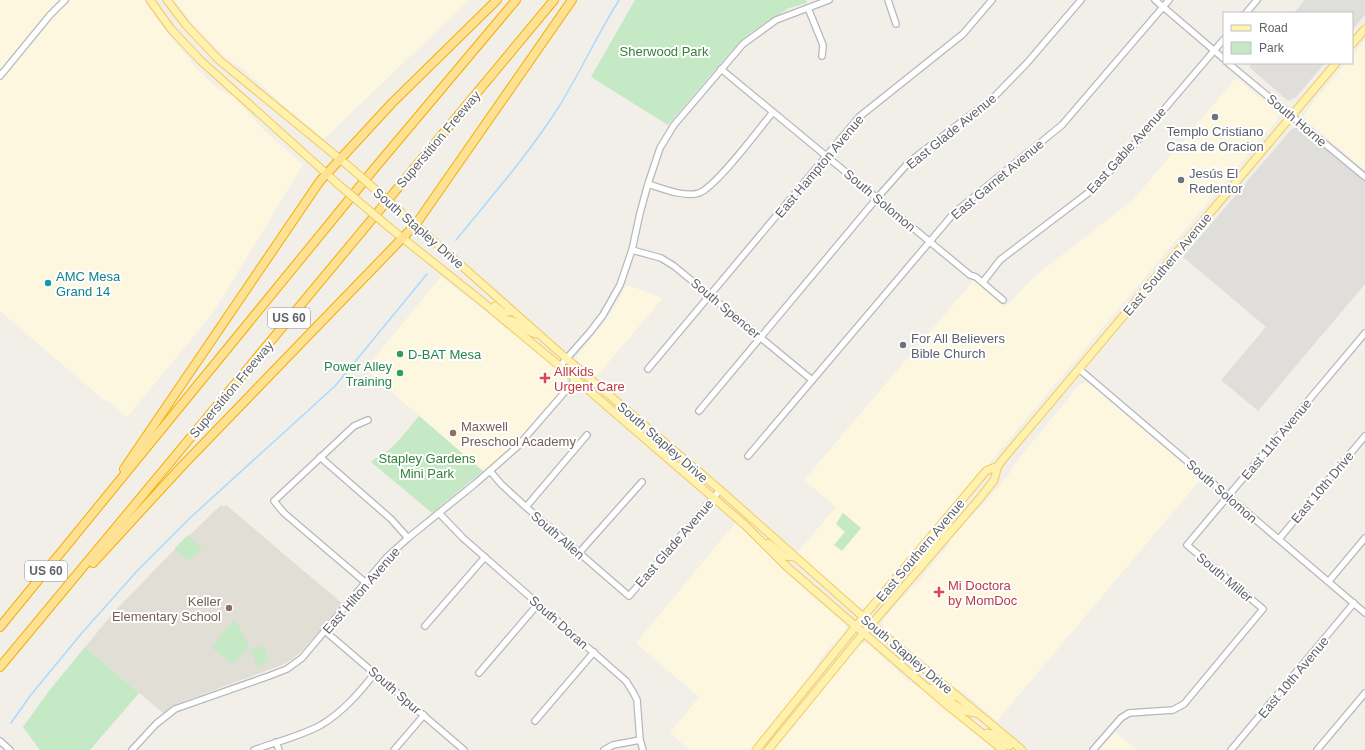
<svg xmlns="http://www.w3.org/2000/svg" width="1365" height="750" font-family="Helvetica,sans-serif">
<rect width="100%" height="100%" fill="#f1efe8"/>
<!-- commercial -->
<g fill="#fef7e0">
<polygon points="0,0 144,0 163,27 197,69 218,89 233,96 264,130 303,165 213,313 127,417 107,400 105,401 0,311"/>
<polygon points="174,0 469,0 324,139 279,102 263,86 240,67 225,58 198,30"/>
<polygon points="1365,41 1365,170 1311,125 1304,117 1306,111 1346,63 1352,63 1352,56"/>
<polygon points="1236,78 1275,110 1278,114 1277,120 870,605 865,608 859,607 797,553 836,507 804,480 974,280 1005,307 1034,277 1133,200"/>
<polygon points="441,277 521,339 563,374 567,379 567,384 512,448 483,471 365,369"/>
<polygon points="627,285 663,298 597,376 580,363 577,359 577,356 609,316"/>
<polygon points="1086,382 1088,383 1201,479 997,721 967,695 953,687 884,628 883,626 883,620 899,601 918,582 944,551 952,538 967,520 985,503 1009,474 1017,461 1079,385"/>
<polygon points="736,522 804,589 843,622 846,625 846,632 831,646 821,658 809,678 752,750 690,750 670,733 699,697 636,643"/>
<polygon points="866,643 870,645 908,681 922,689 995,750 773,750 858,646"/>
<polygon points="1115,732 1137,750 1099,750"/>
</g>
<!-- industrial -->
<g fill="#e0deda">
<polygon points="1305,0 1365,0 1365,15 1352,30 1352,13 1294,13"/>
<polygon points="1252,63 1325,63 1296,97 1288,101 1249,67"/>
<polygon points="1295,127 1301,129 1365,182 1365,284 1258,411 1221,380 1266,327 1183,257 1289,132"/>
</g>
<!-- education -->
<polygon fill="#e1ded6" points="221,505 224,507 226,505 343,604 306,646 294,658 282,665 176,704 163,713 85,647 114,612 173,551"/>
<!-- green -->
<g fill="#c5e8c5">
<polygon points="635,0 806,0 807,3 789,8 747,35 732,50 668,125 591,77"/>
<path d="M 419,416 L 483,471 L 432,513 L 371,462 C 375,458 378,458 382,455 C 395,447 409,428 419,416 Z"/>
<polygon points="843,513 861,528 842,551 834,545 845,532 836,524"/>
<polygon points="188,535 202,549 190,561 176,551 175,548"/>
<polygon points="235,619 250,649 241,653 242,656 232,664 211,647"/>
<polygon points="263,645 269,661 257,666 251,650"/>
<polygon points="85,647 139,693 90,750 40,750 23,727 49,691"/>
</g>
<g fill="none" stroke-linecap="round" stroke-linejoin="round">
<!-- stream -->
<g stroke="#aadaff" stroke-width="1.5">
<path d="M 456,240 C 491,197 528,155 558,108 C 580,73 597,35 619,0"/>
<polyline points="11,723 30,696 81,634 137,571 191,517 335,386 427,274"/>
</g>
<defs>
<g id="minor">
<polyline points="888,0 896,24"/>
<polyline points="1155,0 1224,59"/>
<polyline points="808,8 823,45 822,56"/>
<polyline points="1246,13 1257,0"/>
<polyline points="1228,63 1365,177"/>
<polyline points="721,69 970,275 976,277 1003,300"/>
<polyline points="0,76 50,15 65,0"/>
<path d="M 648,184 C 661,188 685,198 699,193 C 716,187 759,129 773,112"/>
<polyline points="632,250 661,258 674,266 812,380"/>
<polyline points="983,282 1000,260 1088,193 1121,160 1224,39"/>
<polyline points="560,366 590,332 603,315 620,285 632,250 640,213 648,184 660,148 674,125 743,44 776,20 829,0"/>
<polyline points="648,369 859,117 963,34 992,0"/>
<polyline points="1079,369 1365,613"/>
<polyline points="699,411 877,198 909,162 994,97 1027,63 1081,0"/>
<polyline points="748,456 954,213 1062,125 1169,0"/>
<polyline points="320,457 391,519 408,538"/>
<polyline points="490,471 501,484 526,507 629,596 720,490"/>
<polyline points="526,507 587,435"/>
<polyline points="439,513 463,538 626,681 633,692 637,700 640,740 643,750"/>
<polyline points="1279,539 1365,436"/>
<polyline points="579,553 642,482"/>
<polyline points="1329,581 1365,538"/>
<polyline points="366,583 284,513 274,501 354,426 368,420"/>
<polyline points="425,626 485,557"/>
<polyline points="325,631 464,750"/>
<polyline points="479,673 538,604"/>
<polyline points="535,721 594,652"/>
<polyline points="0,741 10,750"/>
<polyline points="276,742 279,750"/>
<polyline points="132,750 156,724 175,709 269,676 287,669 302,658 386,558 408,538 476,483 517,447 582,372"/>
<path d="M 254,750 C 276,742 301,736 321,725 C 343,712 360,692 375,673"/>
<polyline points="394,750 424,715"/>
<polyline points="604,750 613,745 640,740"/>
<polyline points="1093,750 1121,718 1129,713 1173,710 1184,704 1263,609 1187,545 1365,333"/>
<polyline points="1231,750 1354,603"/>
<polyline points="1317,750 1365,693"/>
</g>
<g id="major">
<polyline points="150,0 171,29 200,60 339,185"/>
<polyline points="167,0 186,25 219,60 352,169"/>
<polyline points="1352,44 1365,29"/>
<polyline points="402,213 559,352 720,490 879,631 1022,750"/>
<polyline points="390,228 479,299 586,388 745,525 786,566 947,705 1003,750"/>
<polyline points="495,306 504,313 512,311"/>
<path d="M 504,320 C 515,317 524,333 537,334"/>
<path d="M 945,539 C 939,533 944,529 949,523"/>
<polyline points="765,545 768,543 784,556 794,557"/>
<path d="M 919,567 C 920,564 920,560 922,557 C 926,549 939,542 936,532"/>
<path d="M 931,688 C 939,690 944,697 952,698 L 956,695"/>
<polyline points="947,705 950,703 952,703 965,711 975,713"/>
<polyline points="987,733 992,734 1006,745 1009,746 1013,742"/>
<polyline points="756,750 869,610 986,471 998,466"/>
<polyline points="768,750 857,641 980,498 994,480 998,466 1004,458 1336,63"/>
</g>
<g id="highway">
<polyline points="124,469 320,181 392,103 497,0"/>
<polyline points="93,563 183,465 416,224 572,0"/>
<polyline points="0,627 374,169 516,0"/>
<polyline points="0,667 554,0"/>
</g>
</defs>
<!-- minor casing -->
<use href="#minor" stroke="#b5b8bc" stroke-width="8"/>
<!-- major casing -->
<use href="#major" stroke="#f2c960" stroke-width="9"/>
<!-- highway casing -->
<use href="#highway" stroke="#f9ab00" stroke-width="10"/>
<!-- minor -->
<use href="#minor" stroke="#fff" stroke-width="5.5"/>
<!-- major -->
<use href="#major" stroke="#fff2af" stroke-width="7"/>
<!-- highway -->
<use href="#highway" stroke="#fde293" stroke-width="8"/>
<defs>
<g id="major-bridge">
<polyline points="352,169 402,213"/>
<polyline points="339,185 390,228"/>
</g>
</defs>
<!-- major-bridge casing -->
<use href="#major-bridge" stroke="#f2c960" stroke-width="9" stroke-linecap="butt"/>
<!-- major-bridge -->
<use href="#major-bridge" stroke="#fff2af" stroke-width="7"/>
</g>
<!-- markers -->
<g fill="#6b7280" stroke="#fff" stroke-width="1.5">
<circle cx="1215" cy="117" r="4"/>
<circle cx="1181" cy="180" r="4"/>
<circle cx="903" cy="345" r="4"/>
</g>
<circle fill="#0f9aa8" stroke="#fff" stroke-width="1.5" cx="48" cy="283" r="4"/>
<g fill="#2e9e5b" stroke="#fff" stroke-width="1.5">
<circle cx="400" cy="354" r="4"/>
<circle cx="400" cy="373" r="4"/>
</g>
<g fill="#e0444e" stroke="#fff" stroke-width="1.5">
<path d="M543 372h4v4h4v4h-4v4h-4v-4h-4v-4h4z"/>
<path d="M937 586h4v4h4v4h-4v4h-4v-4h-4v-4h4z"/>
</g>
<g fill="#8d6e63" stroke="#fff" stroke-width="1.5">
<circle cx="453" cy="433" r="4"/>
<circle cx="229" cy="608" r="4"/>
</g>
<g text-anchor="middle" stroke-width="4" stroke-linejoin="round" paint-order="stroke">
<!-- shield labels -->
<g fill="#fff" stroke="#8f9295" stroke-width="1">
<rect x="268" y="308" width="42" height="20" rx="3"/>
<rect x="25" y="561" width="42" height="20" rx="3"/>
</g>
<g font-size="12" font-weight="bold" fill="#5f6368">
<text x="289" y="322">US 60</text>
<text x="46" y="575">US 60</text>
</g>
<!-- park labels -->
<g font-size="13" fill="#348238" stroke="#fff">
<text x="664" y="56">Sherwood Park</text>
<text x="427" y="463">Stapley Gardens<tspan x="427" dy="15">Mini Park</tspan></text>
</g>
<!-- street labels -->
<g font-size="13" fill="#5f6368" stroke="#fff">
<text transform="translate(1297 120) rotate(40)" y="5">South Horne</text>
<text transform="translate(951 131) rotate(-39)" y="5">East Glade Avenue</text>
<text transform="translate(438 139) rotate(-50)" y="5">Superstition Freeway</text>
<text transform="translate(1126 150) rotate(-48)" y="5">East Gable Avenue</text>
<text transform="translate(819 166) rotate(-50)" y="5">East Hampton Avenue</text>
<text transform="translate(997 179) rotate(-40)" y="5">East Garnet Avenue</text>
<text transform="translate(880 200) rotate(40)" y="5">South Solomon</text>
<text transform="translate(419 228) rotate(41)" y="5">South Stapley Drive</text>
<text transform="translate(1167 264) rotate(-50)" y="5">East Southern Avenue</text>
<text transform="translate(726 308) rotate(40)" y="5">South Spencer</text>
<text transform="translate(231 389) rotate(-50)" y="5">Superstition Freeway</text>
<text transform="translate(1276 439) rotate(-50)" y="5">East 11th Avenue</text>
<text transform="translate(663 442) rotate(41)" y="5">South Stapley Drive</text>
<text transform="translate(1322 487) rotate(-50)" y="5">East 10th Drive</text>
<text transform="translate(1222 491) rotate(41)" y="5">South Solomon</text>
<text transform="translate(558 535) rotate(41)" y="5">South Allen</text>
<text transform="translate(674 543) rotate(-49)" y="5">East Glade Avenue</text>
<text transform="translate(920 550) rotate(-50)" y="5">East Southern Avenue</text>
<text transform="translate(1225 577) rotate(40)" y="5">South Miller</text>
<text transform="translate(361 590) rotate(-49)" y="5">East Hilton Avenue</text>
<text transform="translate(559 622) rotate(41)" y="5">South Doran</text>
<text transform="translate(907 654) rotate(40)" y="5">South Stapley Drive</text>
<text transform="translate(1293 677) rotate(-50)" y="5">East 10th Avenue</text>
<text transform="translate(395 690) rotate(41)" y="5">South Spur</text>
</g>
<!-- worship labels -->
<g font-size="13" fill="#5b616d" stroke="#fff" text-anchor="start">
<text x="1215" y="136" text-anchor="middle">Templo Cristiano<tspan x="1215" dy="15">Casa de Oracion</tspan></text>
<text x="1189" y="178">Jesús El<tspan x="1189" dy="15">Redentor</tspan></text>
<text x="911" y="343">For All Believers<tspan x="911" dy="15">Bible Church</tspan></text>
</g>
<!-- culture labels -->
<g font-size="13" fill="#0d838f" stroke="#fff" text-anchor="start">
<text x="56" y="281">AMC Mesa<tspan x="56" dy="15">Grand 14</tspan></text>
</g>
<!-- leisure labels -->
<g font-size="13" fill="#27864d" stroke="#fff" text-anchor="start">
<text x="408" y="359">D-BAT Mesa</text>
<text x="392" y="371" text-anchor="end">Power Alley<tspan x="392" dy="15">Training</tspan></text>
</g>
<!-- health labels -->
<g font-size="13" fill="#be3a42" stroke="#fff" text-anchor="start">
<text x="554" y="376">AllKids<tspan x="554" dy="15">Urgent Care</tspan></text>
<text x="948" y="590">Mi Doctora<tspan x="948" dy="15">by MomDoc</tspan></text>
</g>
<!-- education labels -->
<g font-size="13" fill="#785e54" stroke="#fff" text-anchor="start">
<text x="461" y="431">Maxwell<tspan x="461" dy="15">Preschool Academy</tspan></text>
<text x="221" y="606" text-anchor="end">Keller<tspan x="221" dy="15">Elementary School</tspan></text>
</g>
</g>
<!-- legend -->
<rect x="1223" y="12" width="130" height="52" fill="#ffffff" stroke="#bfc1c3"/>
<rect x="1231" y="25" width="20" height="6" fill="#fff2af" stroke="#bfc1c3"/>
<text x="1259" y="32" font-size="12" fill="#5f6368">Road</text>
<rect x="1231" y="42" width="20" height="12" fill="#c5e8c5" stroke="#bfc1c3"/>
<text x="1259" y="52" font-size="12" fill="#5f6368">Park</text>
</svg>
